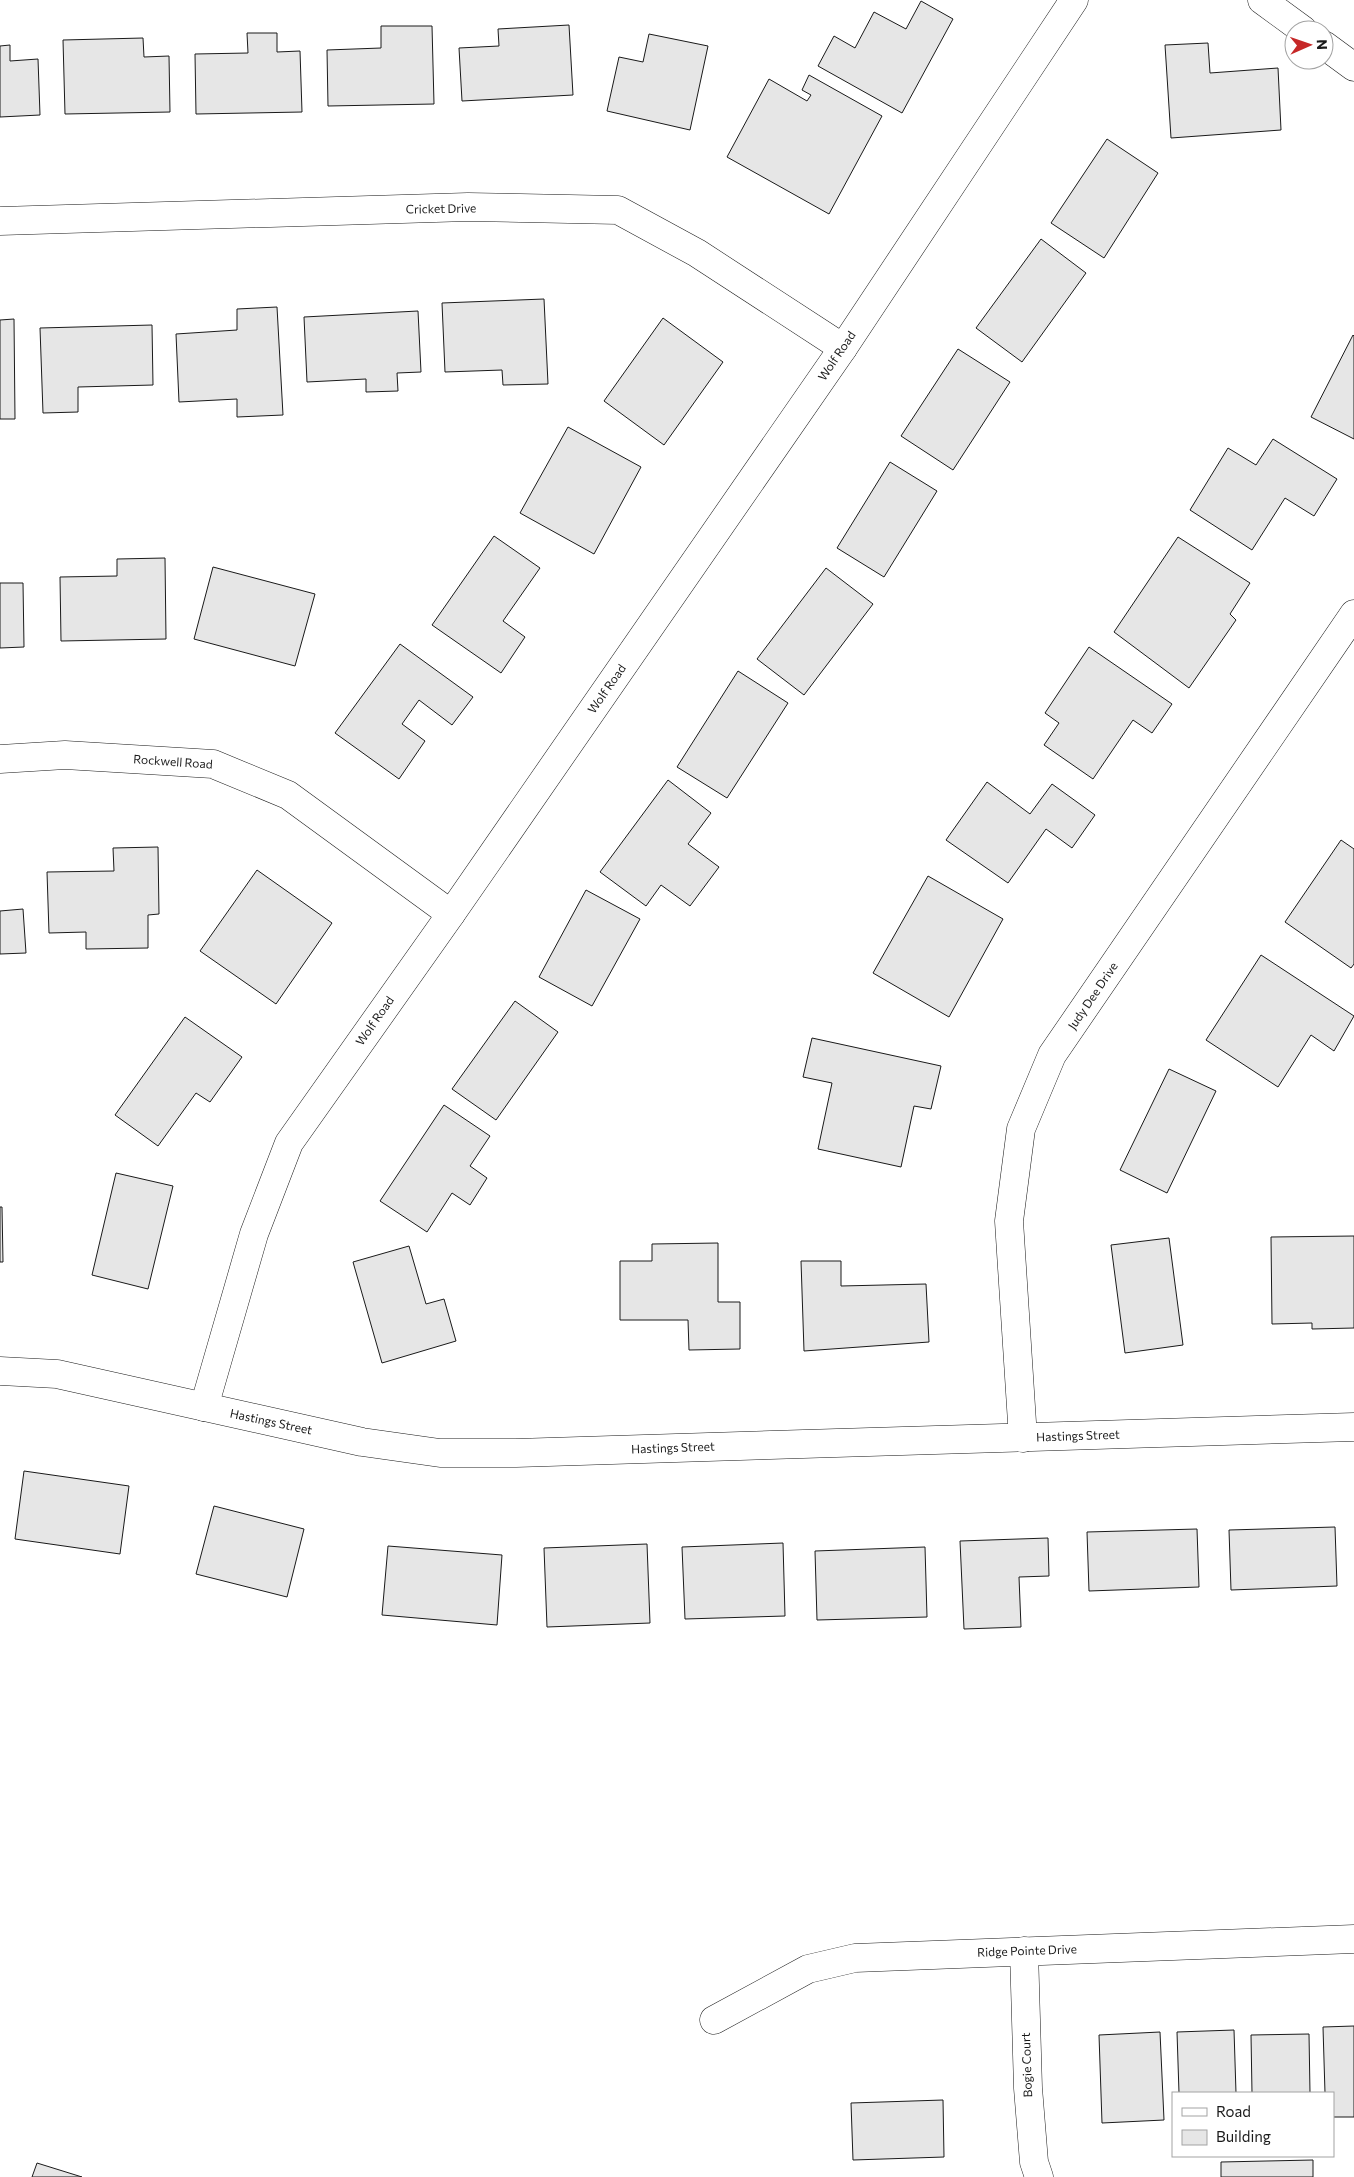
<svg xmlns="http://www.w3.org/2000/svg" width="1354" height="2177" font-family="Commissioner,sans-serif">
<rect width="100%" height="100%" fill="#fff"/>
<!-- building -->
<g fill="#e6e6e6" stroke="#1a1a1a">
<polygon points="921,1 953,19 902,113 818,66 834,36 855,48 874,12 906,29"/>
<polygon points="569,25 573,95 462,101 459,48 499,46 498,29"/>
<polygon points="381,26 432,26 434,104 328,106 327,50 381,48"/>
<polygon points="247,33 277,33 277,52 300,51 302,112 196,114 195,54 248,53"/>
<polygon points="649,34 708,46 690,130 607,111 619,57 643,62"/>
<polygon points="143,38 144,57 169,56 170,112 65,114 63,40"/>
<polygon points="1208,43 1210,73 1278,68 1281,130 1171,138 1165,45"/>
<polygon points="10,45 10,61 38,59 40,115 0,117 0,46"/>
<polygon points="809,75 882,116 829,214 727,157 769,79 807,101 811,95 802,90"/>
<polygon points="1107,139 1158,173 1104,258 1051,223"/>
<polygon points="1041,239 1086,273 1022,362 976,328"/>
<polygon points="544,299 548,384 503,385 502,370 445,372 442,303"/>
<polygon points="277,307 283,415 237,417 237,399 179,402 176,334 237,330 237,309"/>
<polygon points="418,311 421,372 397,373 398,391 366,392 366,379 307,382 304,317"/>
<polygon points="663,318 723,362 664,445 604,401"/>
<polygon points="14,319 15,419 0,419 0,320"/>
<polygon points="152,325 153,385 78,387 78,412 43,413 40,328"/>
<polygon points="1353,335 1354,336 1354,439 1311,417"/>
<polygon points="958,349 1010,382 953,470 901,436"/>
<polygon points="568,427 641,467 594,554 520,513"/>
<polygon points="1273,439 1337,479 1314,516 1285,498 1252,550 1190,510 1228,448 1256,465"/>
<polygon points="890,462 937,491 884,577 837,548"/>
<polygon points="494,536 540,568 503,621 525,637 501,673 432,625"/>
<polygon points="1178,537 1250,583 1230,614 1236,620 1189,688 1114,632"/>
<polygon points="165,558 166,639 61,641 60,577 117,576 117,559"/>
<polygon points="213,567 315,594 295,666 194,639"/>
<polygon points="826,568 873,604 804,695 757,659"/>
<polygon points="0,583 23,583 24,647 0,648"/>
<polygon points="400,644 473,697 452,725 419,700 402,724 425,741 399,779 335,733"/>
<polygon points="1089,647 1172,704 1152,733 1133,720 1093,779 1044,745 1059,723 1045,713"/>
<polygon points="738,671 788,703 727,798 677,767"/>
<polygon points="668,780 711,813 688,844 719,867 690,906 661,885 646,906 600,872"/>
<polygon points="987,782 1030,814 1052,784 1095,815 1072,848 1046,829 1008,883 946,840"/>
<polygon points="1341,840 1354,849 1354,964 1351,968 1285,922"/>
<polygon points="158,847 159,914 148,915 148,948 86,949 86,932 49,933 47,872 114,871 113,848"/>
<polygon points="257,870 332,923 276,1004 200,951"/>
<polygon points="928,876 1003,919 949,1017 873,973"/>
<polygon points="586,890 640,919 592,1006 539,977"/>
<polygon points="23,909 26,953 0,954 0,911"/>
<polygon points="1261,955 1354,1016 1334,1051 1311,1035 1278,1087 1206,1040"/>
<polygon points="515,1001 558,1032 496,1120 452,1089"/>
<polygon points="185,1017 242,1057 210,1102 196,1093 158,1146 115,1115"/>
<polygon points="812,1038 941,1066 931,1109 914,1106 901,1167 818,1149 832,1083 803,1077"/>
<polygon points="1169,1069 1216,1091 1167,1193 1120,1170"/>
<polygon points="444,1105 490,1136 470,1166 487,1178 470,1205 452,1193 427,1232 380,1201"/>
<polygon points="116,1173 173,1186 148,1289 92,1275"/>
<polygon points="0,1207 2,1207 3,1262 0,1262"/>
<polygon points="1354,1236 1354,1328 1312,1329 1312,1323 1272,1324 1271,1237"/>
<polygon points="1169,1238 1183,1345 1125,1353 1111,1245"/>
<polygon points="718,1243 718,1302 740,1302 740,1349 689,1350 688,1320 620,1320 620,1261 652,1261 652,1244"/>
<polygon points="409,1246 426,1304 444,1299 456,1341 382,1363 353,1262"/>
<polygon points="801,1261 841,1261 841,1286 926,1284 929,1342 804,1351"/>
<polygon points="24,1471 129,1486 120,1554 15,1539"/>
<polygon points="214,1506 304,1529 287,1597 196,1574"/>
<polygon points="1335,1527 1337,1586 1231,1590 1229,1530"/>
<polygon points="1197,1529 1199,1587 1089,1591 1087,1532"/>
<polygon points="1048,1538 1049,1576 1019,1577 1021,1627 964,1629 960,1541"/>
<polygon points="783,1543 785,1616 685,1619 682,1547"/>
<polygon points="647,1544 650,1623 547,1627 544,1548"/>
<polygon points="388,1546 502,1555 497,1625 382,1615"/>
<polygon points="925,1547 927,1617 817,1620 815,1551"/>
<polygon points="1354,2026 1354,2117 1333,2117 1333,2093 1325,2093 1323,2027"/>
<polygon points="1234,2030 1236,2093 1179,2093 1177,2032"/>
<polygon points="1160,2032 1164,2120 1102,2123 1099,2035"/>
<polygon points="1309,2034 1310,2093 1252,2093 1251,2035"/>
<polygon points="943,2100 944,2157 853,2160 851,2103"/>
<polygon points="1313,2160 1313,2177 1221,2177 1221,2162"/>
<polygon points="37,2163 82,2177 32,2177"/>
</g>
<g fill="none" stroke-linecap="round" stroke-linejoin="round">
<defs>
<g id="minor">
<polyline points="1262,0 1303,30"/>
<polyline points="1324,45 1354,67"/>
<polyline points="0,221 468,207 618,210 697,253 843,348"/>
<polyline points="0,759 65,755 213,764 288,795 451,914"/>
<polyline points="0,1371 57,1374 362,1442 440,1453 516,1453 1354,1427"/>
<polyline points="204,1407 254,1234 289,1143 451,914 843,348 1074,0"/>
<polyline points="1023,1438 1009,1221 1021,1129 1052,1055 1354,614"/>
<polyline points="1024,1951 1028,2088 1034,2162 1039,2177"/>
<polyline points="714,2020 808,1969 855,1958 1354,1939"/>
</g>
</defs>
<!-- minor casing -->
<use href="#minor" stroke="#1a1a1a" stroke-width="29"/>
<!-- minor -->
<use href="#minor" stroke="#fff" stroke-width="28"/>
</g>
<g text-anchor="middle" stroke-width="4" stroke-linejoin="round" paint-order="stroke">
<!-- street labels -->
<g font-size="12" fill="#1a1a1a" stroke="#fff">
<text transform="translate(441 209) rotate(-1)" y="4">Cricket Drive</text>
<text transform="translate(837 356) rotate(-56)" y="4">Wolf Road</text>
<text transform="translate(607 689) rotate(-55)" y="4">Wolf Road</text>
<text transform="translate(173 762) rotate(4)" y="4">Rockwell Road</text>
<text transform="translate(1093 996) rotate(-56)" y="4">Judy Dee Drive</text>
<text transform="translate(375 1021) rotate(-55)" y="4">Wolf Road</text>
<text transform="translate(271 1422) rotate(12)" y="4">Hastings Street</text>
<text transform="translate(1078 1436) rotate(-2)" y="4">Hastings Street</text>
<text transform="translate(673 1448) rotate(-2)" y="4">Hastings Street</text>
<text transform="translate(1027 1951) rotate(-2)" y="4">Ridge Pointe Drive</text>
<text transform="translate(1027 2065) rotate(-92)" y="4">Bogie Court</text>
</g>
</g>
<!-- legend -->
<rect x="1172" y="2092" width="162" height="65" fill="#ffffff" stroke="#a3a3a3"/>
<rect x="1182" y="2108" width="25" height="8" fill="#ffffff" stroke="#a3a3a3"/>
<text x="1216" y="2117" font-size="15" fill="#1a1a1a">Road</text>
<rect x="1182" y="2130" width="25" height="15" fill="#e6e6e6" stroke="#a3a3a3"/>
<text x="1216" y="2142" font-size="15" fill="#1a1a1a">Building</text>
<!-- north arrow -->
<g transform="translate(1309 45) rotate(88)"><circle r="24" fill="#ffffff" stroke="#a3a3a3"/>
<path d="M0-4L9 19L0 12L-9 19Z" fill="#c62828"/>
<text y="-8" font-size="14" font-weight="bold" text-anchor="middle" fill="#1a1a1a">N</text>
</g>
</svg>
